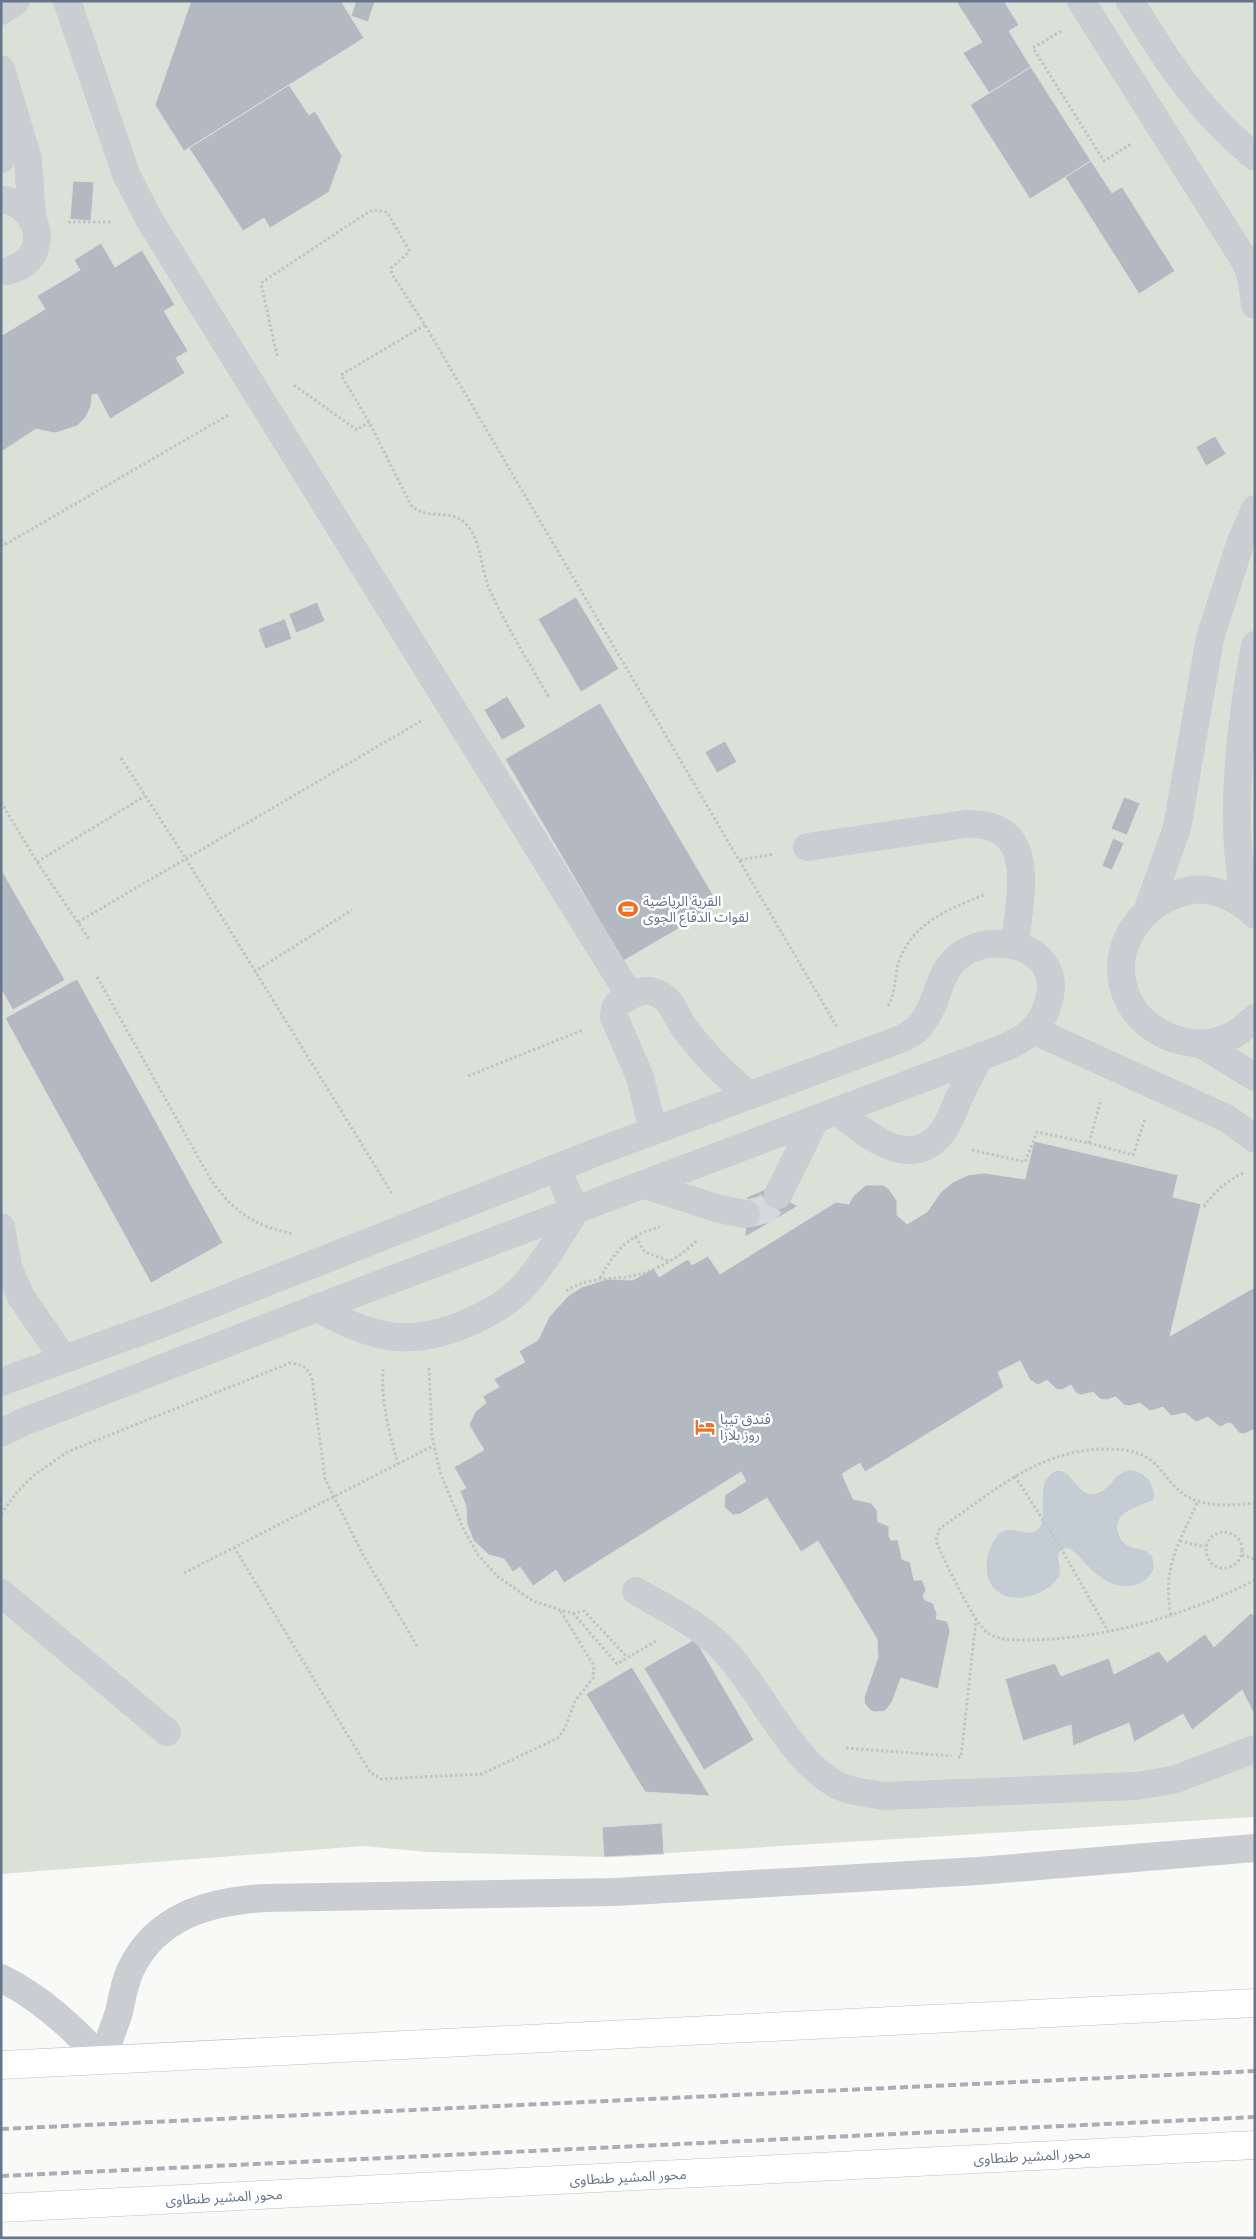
<svg xmlns="http://www.w3.org/2000/svg" width="1256" height="2239" font-family="'Archivo Narrow','Noto Sans Arabic',sans-serif">
<rect width="100%" height="100%" fill="#f9faf7"/>
<!-- green -->
<polygon fill="#dae2d8" points="1,1 1255,1 1254,1817 604,1857 428,1852 363,1846 1,1874"/>
<!-- water -->
<path fill="#c4cdd4" d="M 1130,1470 C 1145,1472 1155,1483 1154,1499 C 1142,1507 1116,1509 1117,1529 C 1118,1535 1121,1542 1127,1545 C 1135,1550 1145,1548 1152,1556 L 1154,1567 C 1151,1576 1145,1583 1135,1585 C 1115,1591 1097,1576 1084,1562 C 1079,1557 1075,1550 1066,1548 L 1059,1552 C 1056,1561 1063,1570 1058,1578 C 1048,1593 1020,1603 1003,1595 C 980,1584 984,1553 997,1536 C 1009,1521 1028,1541 1039,1528 C 1049,1515 1034,1482 1054,1472 C 1070,1465 1075,1492 1090,1494 C 1109,1496 1112,1473 1130,1470 Z"/>
<!-- building -->
<g fill="#b2b9c1" stroke="#dbdcd9">
<polygon points="191,1 341,1 364,38 184,151 155,105"/>
<polygon points="356,1 375,1 368,22 351,16"/>
<polygon points="956,1 1004,1 1019,25 1009,31 1031,67 989,93 963,53 982,42"/>
<polygon points="1031,67 1091,161 1030,199 970,105"/>
<polygon points="289,85 309,115 315,111 342,156 329,192 270,228 264,218 243,231 189,148"/>
<polygon points="1091,161 1112,193 1122,187 1175,271 1139,294 1065,177"/>
<polygon points="73,181 94,182 91,221 70,219"/>
<polygon points="101,243 115,267 142,250 175,305 164,311 188,351 176,358 185,373 110,419 97,394 92,395 91,406 86,417 77,426 55,433 36,429 1,452 1,336 45,309 37,296 80,270 74,260"/>
<polygon points="1215,436 1226,454 1206,466 1196,447"/>
<polygon points="576,597 619,669 581,692 538,619"/>
<polygon points="317,602 325,621 296,633 289,614"/>
<polygon points="285,619 292,639 265,649 258,629"/>
<polygon points="507,696 526,727 502,740 484,710"/>
<polygon points="600,703 719,905 623,961 505,759"/>
<polygon points="725,741 737,762 717,773 705,752"/>
<polygon points="1124,797 1140,803 1127,835 1111,829"/>
<polygon points="1113,838 1124,843 1112,870 1102,866"/>
<polygon points="1,869 65,980 13,1010 1,989"/>
<polygon points="77,979 223,1243 151,1283 5,1018"/>
<polygon points="1034,1141 1178,1175 1173,1197 1201,1204 1170,1336 1255,1287 1255,1429 1244,1434 1239,1433 1232,1424 1228,1423 1220,1427 1208,1417 1196,1422 1185,1413 1171,1416 1163,1407 1150,1411 1140,1403 1129,1406 1124,1405 1116,1397 1106,1400 1100,1399 1093,1392 1081,1395 1076,1393 1071,1385 1062,1390 1056,1389 1047,1380 1038,1385 1030,1380 1020,1361 998,1372 1004,1387 865,1472 860,1463 842,1474 853,1499 871,1503 877,1510 878,1522 889,1526 889,1536 891,1540 898,1540 902,1559 910,1562 914,1580 922,1580 926,1589 923,1597 925,1600 933,1603 937,1614 936,1619 947,1621 950,1631 938,1689 901,1678 892,1702 885,1711 875,1712 870,1710 865,1704 864,1698 878,1657 877,1639 818,1541 801,1552 767,1498 740,1514 733,1515 724,1507 725,1495 746,1481 741,1472 564,1583 556,1570 533,1586 520,1567 513,1572 504,1559 489,1555 473,1540 467,1524 466,1506 460,1491 466,1488 454,1467 484,1450 469,1425 475,1412 486,1403 483,1396 499,1387 494,1379 525,1362 519,1351 538,1340 549,1317 568,1296 582,1287 607,1279 633,1280 654,1268 659,1277 688,1259 692,1265 708,1256 720,1274 836,1202 849,1204 853,1196 866,1185 883,1185 889,1189 897,1201 897,1215 907,1224 927,1212 940,1193 953,1182 968,1175 984,1173 1025,1179"/>
<polygon points="766,1189 798,1206 745,1237 747,1197"/>
<polygon points="1251,1613 1255,1616 1255,1710 1253,1712 1242,1690 1192,1730 1183,1714 1134,1742 1129,1723 1073,1746 1071,1725 1023,1741 1005,1679 1055,1663 1061,1676 1109,1658 1114,1674 1159,1651 1167,1662 1205,1634 1214,1647"/>
<polygon points="695,1639 754,1740 704,1770 644,1668"/>
<polygon points="632,1667 710,1796 645,1792 586,1694"/>
<polygon points="662,1823 664,1854 604,1857 602,1827"/>
</g>
<g fill="none" stroke-linecap="round" stroke-linejoin="round">
<!-- minor-tunnel -->
<polyline stroke="#d4d9dc" stroke-width="28" stroke-dasharray="28 14" stroke-linecap="butt" points="746,1214 766,1209 778,1195"/>
<defs>
<g id="highway">
<polyline points="1,2065 1255,2003"/>
<polyline points="1,2208 1255,2145"/>
</g>
</defs>
<!-- highway casing -->
<use href="#highway" stroke="#bcbfc3" stroke-width="29"/>
<!-- path -->
<g stroke="#c1c3c6" stroke-width="3" stroke-dasharray="2.5 2.5" stroke-linecap="butt">
<polyline points="1061,31 1033,48 1104,161 1131,144"/>
<polyline points="68,222 112,222"/>
<path d="M 425,325 L 341,375 L 369,422 L 411,505 C 427,522 450,507 466,524 C 481,540 481,568 489,588 C 506,626 529,662 549,698"/>
<polyline points="277,356 261,283 367,213 373,210 387,212 409,250 406,255 391,268 392,274 425,325 837,1027"/>
<polyline points="294,385 357,430 369,422"/>
<polyline points="1,539 5,544"/>
<polyline points="1,547 230,414"/>
<polyline points="121,758 186,859 393,1195"/>
<polyline points="1,802 37,862 89,939"/>
<polyline points="740,860 774,854"/>
<polyline points="37,862 145,796"/>
<polyline points="78,922 421,721"/>
<polyline points="254,972 352,910"/>
<path d="M 97,977 L 211,1180 C 234,1212 254,1226 294,1234"/>
<path d="M 888,1006 C 896,993 894,976 899,961 C 913,922 951,908 986,894"/>
<polyline points="468,1076 583,1030"/>
<polyline points="1089,1143 1101,1099"/>
<polyline points="972,1150 1025,1162 1037,1132 1089,1143 1133,1155 1145,1119"/>
<path d="M 1204,1207 C 1215,1190 1227,1181 1245,1172"/>
<polyline points="635,1237 645,1252 669,1261"/>
<path d="M 600,1278 C 616,1250 628,1235 660,1227"/>
<path d="M 566,1291 C 587,1277 608,1280 632,1276 C 653,1273 684,1255 698,1239"/>
<polyline points="429,1368 432,1436 440,1472 464,1530 478,1555 497,1576 533,1601 560,1610 573,1613 584,1611 627,1657"/>
<path d="M 383,1369 C 381,1403 389,1432 398,1464"/>
<polyline points="1015,1476 1062,1550 1108,1631"/>
<path d="M 1255,1503 C 1231,1506 1200,1508 1181,1492 C 1169,1483 1162,1468 1149,1459 C 1135,1449 1119,1449 1102,1449 C 1034,1452 994,1492 940,1528 L 936,1540 C 942,1557 975,1625 988,1633 C 1000,1641 1018,1640 1032,1640 C 1109,1638 1187,1615 1255,1580"/>
<path d="M 1,1514 L 18,1491 L 33,1476 L 67,1452 L 290,1363 C 302,1364 308,1368 312,1378 L 325,1479 L 362,1553 L 417,1646"/>
<circle cx="1224" cy="1550" r="18"/>
<polyline points="1180,1541 1205,1547"/>
<polyline points="234,1547 370,1772 381,1779 482,1774 558,1738 565,1728 575,1701 593,1678 594,1666 560,1610"/>
<polyline points="1242,1555 1255,1559"/>
<polyline points="184,1573 433,1446"/>
<polyline points="573,1613 617,1664 656,1641"/>
<path d="M 1171,1615 C 1162,1567 1179,1543 1198,1501"/>
<polyline points="846,1748 952,1756"/>
<polyline points="958,1757 961,1757 976,1620"/>
</g>
<!-- minor -->
<g stroke="#cacdd1" stroke-width="28">
<polyline points="67,1 126,174 149,219 630,996"/>
<polyline points="1081,1 1245,261 1251,276"/>
<path d="M 1130,1 C 1168,63 1198,110 1255,157"/>
<polyline points="1,11 16,1"/>
<polyline points="1,69 28,159 32,218"/>
<polyline points="1,115 6,138 1,159"/>
<path d="M 1,200 C 30,200 49,237 28,260 C 23,266 16,268 8,271"/>
<polyline points="1255,260 1251,276 1255,305"/>
<path d="M 807,847 L 966,824 C 1041,821 1019,897 1015,945"/>
<path d="M 1245,905 C 1243,886 1239,867 1238,848 C 1234,783 1243,708 1255,645"/>
<polyline points="1148,909 1177,828 1210,638 1240,544 1255,509"/>
<path d="M 1255,915 C 1238,897 1208,884 1183,892 C 1139,905 1109,948 1126,995 C 1140,1031 1187,1053 1224,1039 C 1236,1035 1245,1027 1255,1018"/>
<polyline points="1033,1030 1228,1119 1255,1139"/>
<polyline points="1201,1044 1255,1077"/>
<path d="M 838,1111 C 865,1134 912,1174 943,1131 C 950,1122 953,1111 958,1100 C 965,1085 972,1070 981,1056"/>
<path d="M 653,1131 L 640,1077 L 614,1017 C 614,1006 618,1002 628,997 C 639,991 649,988 661,995 C 673,1002 677,1018 685,1029 C 691,1037 698,1045 705,1053 C 718,1069 734,1082 749,1095"/>
<polyline points="645,1185 719,1209 746,1214"/>
<polyline points="778,1195 815,1120"/>
<polyline points="1,1227 8,1267 21,1297 64,1359"/>
<path d="M 317,1308 C 376,1340 413,1349 476,1319 C 491,1312 508,1302 520,1290 C 542,1267 558,1238 575,1211 L 557,1168"/>
<path d="M 1,1382 L 161,1324 L 597,1152 L 901,1039 C 909,1035 917,1031 922,1023 C 942,998 936,964 971,949 C 995,938 1036,943 1048,971 C 1056,989 1046,1017 1032,1031 C 1025,1038 1016,1042 1006,1047 L 317,1308 L 21,1423 L 1,1433"/>
<path d="M 636,1591 C 665,1608 697,1623 721,1647 C 760,1686 793,1767 842,1787 C 856,1793 871,1794 886,1796 L 1136,1786 L 1173,1780 L 1255,1749"/>
<polyline points="1,1593 167,1732"/>
<path d="M 1,1978 C 41,1998 73,2027 102,2060"/>
<path d="M 102,2060 C 107,2044 114,2028 119,2012 C 122,1998 124,1985 130,1971 C 155,1916 210,1901 265,1898 L 615,1892 L 978,1871 L 1255,1848"/>
</g>
<!-- highway -->
<use href="#highway" stroke="#fff" stroke-width="28"/>
<!-- rail -->
<g stroke="#a9aeb6" stroke-width="4" stroke-dasharray="8 4" stroke-linecap="butt">
<polyline points="1,2129 1255,2071"/>
<polyline points="1,2176 1255,2117"/>
</g>
</g>
<!-- icons -->
<defs>
<symbol id="stadium-bare" viewBox="-9 -9 18 18"><path d="M0-5a6.5 5 0 1 0 0 10a6.5 5 0 1 0 0-10ZM-3.5-1.8h7v3.6h-7Z" fill="#f17120" stroke="#fff" stroke-width="2.5" paint-order="stroke"/></symbol>
<symbol id="hotel-bare" viewBox="-9 -9 18 18"><path d="M-6-4.5h1.5V1H6V5H4.5V3h-9V5H-6ZM-4 0a1.8 1.8 0 1 1 3.6 0ZM.5 0V-2.5h3Q6-2.5 6 0Z" fill="#f17120" stroke="#fff" stroke-width="2.5" paint-order="stroke"/></symbol>
</defs>
<g fill-rule="evenodd">
<use href="#stadium-bare" x="614" y="895" width="28" height="28"/>
<use href="#hotel-bare" x="691" y="1413" width="28" height="28"/>
</g>
<g text-anchor="middle" stroke-width="5" stroke-linejoin="round" paint-order="stroke">
<!-- poi labels -->
<g font-size="14" fill="#66758b" stroke="#fff" text-anchor="start">
<text x="643" y="906">القرية الرياضية<tspan x="643" dy="16">لقوات الدفاع الجوى</tspan></text>
<text x="720" y="1424">فندق تيبا<tspan x="720" dy="16">روز بلازا</tspan></text>
</g>
<!-- street labels -->
<g font-size="14" fill="#66758b" stroke="#fff">
<text transform="translate(1032 2156) rotate(-3)" y="5">محور المشير طنطاوى</text>
<text transform="translate(628 2177) rotate(-3)" y="5">محور المشير طنطاوى</text>
<text transform="translate(224 2197) rotate(-3)" y="5">محور المشير طنطاوى</text>
</g>
</g>
<!-- border -->
<rect width="1256" height="2239" fill="none" stroke="#66758b" stroke-width="5"/>
</svg>
